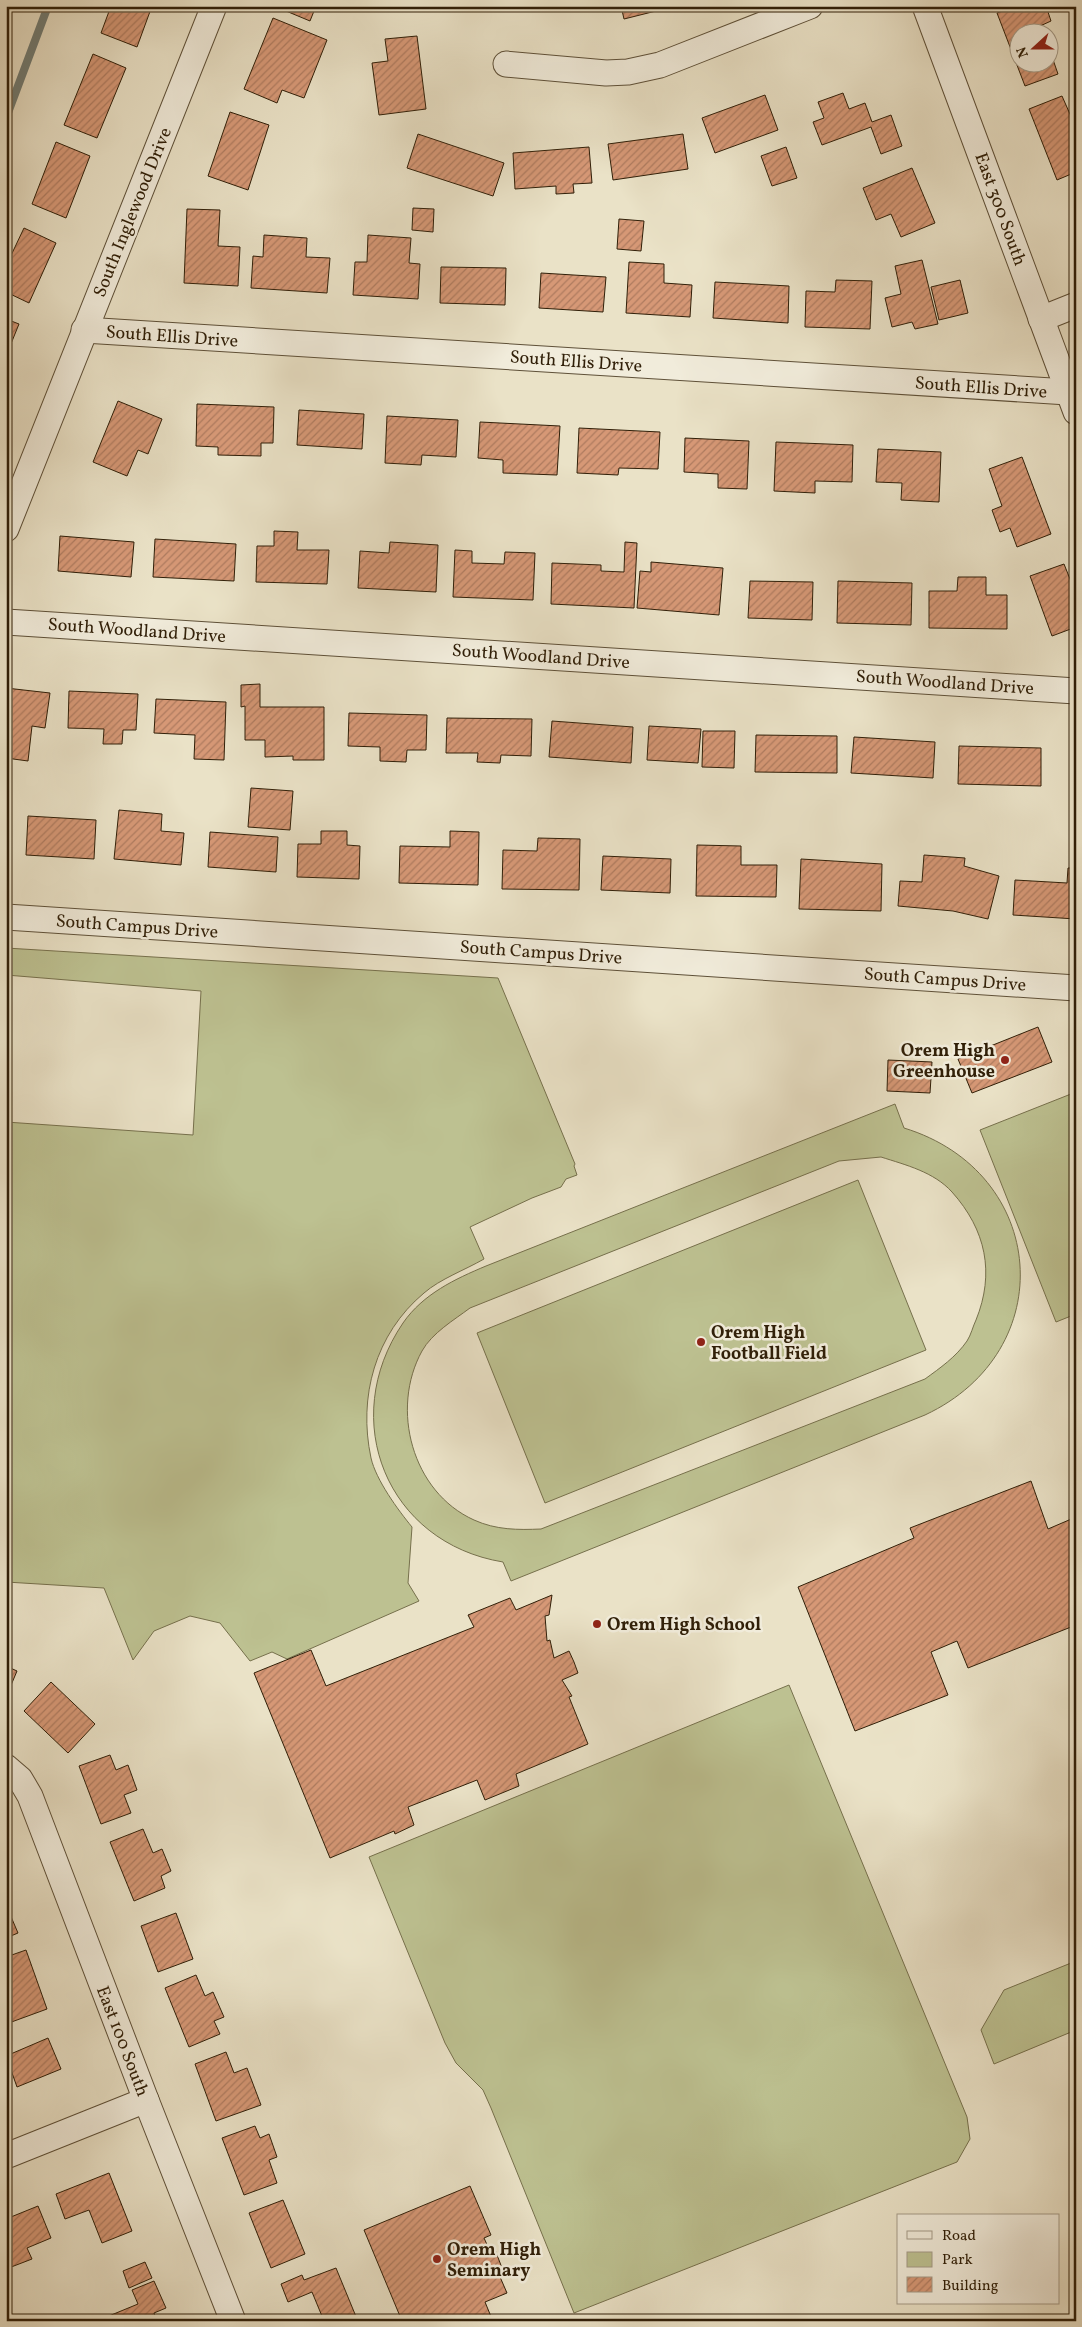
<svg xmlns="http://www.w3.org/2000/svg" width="1082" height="2327" font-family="Vollkorn,serif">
<defs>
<pattern id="building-hatch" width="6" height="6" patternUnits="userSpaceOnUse" patternTransform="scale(1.25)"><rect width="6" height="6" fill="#d69876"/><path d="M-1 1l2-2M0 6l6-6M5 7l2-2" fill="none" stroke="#ae7b5f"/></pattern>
</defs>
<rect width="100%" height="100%" fill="#eae2c7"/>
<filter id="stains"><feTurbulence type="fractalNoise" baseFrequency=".004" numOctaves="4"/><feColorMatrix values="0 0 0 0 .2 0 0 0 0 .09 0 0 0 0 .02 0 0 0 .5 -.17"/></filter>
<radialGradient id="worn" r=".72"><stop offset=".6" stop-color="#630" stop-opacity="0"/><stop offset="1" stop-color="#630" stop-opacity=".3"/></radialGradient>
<!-- green -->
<g fill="#bdc191" stroke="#76704c" fill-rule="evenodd">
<path d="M 6,948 L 498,978 L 575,1164 L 574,1166 L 577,1175 L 566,1179 L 561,1187 L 532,1198 L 470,1227 L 484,1259 C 465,1270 440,1279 424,1293 C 375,1334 358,1397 371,1458 C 376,1480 398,1510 412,1527 L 408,1583 L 419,1601 L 287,1659 L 272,1652 L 250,1661 L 220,1623 L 190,1616 L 154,1631 L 133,1660 L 104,1588 L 6,1582 L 6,1122 L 193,1135 L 201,991 L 6,975 Z"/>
<polygon points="1076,1092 1076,1314 1056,1322 980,1130"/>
<path d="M 895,1104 L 904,1128 C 1048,1172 1062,1351 925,1415 L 511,1581 L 503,1562 C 387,1543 337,1420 403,1323 C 423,1294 455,1279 486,1266 ZM 881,1157 C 906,1165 934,1172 952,1192 C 986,1230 995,1273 976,1320 C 973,1326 971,1335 967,1341 C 956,1357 940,1368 925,1379 L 541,1529 C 518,1530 496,1530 474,1520 C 412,1492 390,1409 422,1351 C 432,1333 454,1320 470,1308 L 839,1161 Z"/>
<polygon points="858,1180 926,1350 545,1503 477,1333"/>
<polygon points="789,1685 967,2117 970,2139 957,2162 574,2313 491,2108 483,2090 456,2063 445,2043 369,1857"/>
<polygon points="1076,1961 1076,2030 994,2064 981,2030 1004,1990"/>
</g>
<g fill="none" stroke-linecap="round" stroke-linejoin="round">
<!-- stream -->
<polyline stroke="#717d76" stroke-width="8" points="6,118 48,6"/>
</g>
<!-- building -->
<g fill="url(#building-hatch)" stroke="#301f08">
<polygon points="111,6 152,6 137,47 101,33"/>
<polygon points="274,6 316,6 310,21"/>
<polygon points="621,6 676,6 624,19"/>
<polygon points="1015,6 1046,6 1051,21 1040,26 1042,32 1020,32 1020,62 1050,62 1050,51 1058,74 1025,86 997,13"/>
<polygon points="273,18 327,40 304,98 282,90 277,103 244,89"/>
<polygon points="417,36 426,109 379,115 372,63 388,61 385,39"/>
<polygon points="93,54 126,68 97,138 64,125"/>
<polygon points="843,93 849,109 865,103 872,122 891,115 902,146 881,154 871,127 822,145 813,122 824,118 818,102"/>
<polygon points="765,95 778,130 715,153 702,118"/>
<polygon points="1062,96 1073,121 1076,120 1076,172 1057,180 1029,109"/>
<polygon points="230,112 269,125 248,190 208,176"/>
<polygon points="418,134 504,163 493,196 407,168"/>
<polygon points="683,134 688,169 613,180 608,144"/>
<polygon points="56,142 90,156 66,218 32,204"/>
<polygon points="589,147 592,183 573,184 574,193 556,194 556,186 515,189 513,153"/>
<polygon points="786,147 797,178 772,186 761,156"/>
<polygon points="912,168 935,223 901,237 891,214 876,220 863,188"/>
<polygon points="413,208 434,209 433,232 412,230"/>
<polygon points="187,209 220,210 218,246 240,247 238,286 184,283"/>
<polygon points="619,219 644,221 641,251 617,249"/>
<polygon points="24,228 56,243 29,303 6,292 6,266"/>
<polygon points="264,235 307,238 306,257 330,258 327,293 251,288 253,256 263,257"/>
<polygon points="368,235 411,238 409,263 420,264 418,299 353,295 355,262 367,262"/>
<polygon points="922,260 938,324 915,329 912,322 892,327 885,298 901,294 895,266"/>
<polygon points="629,262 664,264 664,283 692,285 690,317 626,313"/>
<polygon points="441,267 506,268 505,305 440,303"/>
<polygon points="541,273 606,277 603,312 539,308"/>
<polygon points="836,280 872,281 870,329 805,327 806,291 835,292"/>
<polygon points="960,280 968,313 939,320 931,287"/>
<polygon points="715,282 789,286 788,323 713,318"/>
<polygon points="6,319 19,324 6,356"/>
<polygon points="118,401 162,419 148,454 138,450 127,476 93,462"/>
<polygon points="197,404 274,407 273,443 261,443 261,456 218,455 218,447 196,446"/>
<polygon points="299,410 364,414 362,449 297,445"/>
<polygon points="387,416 458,420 456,457 422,455 421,465 385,463"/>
<polygon points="480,422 560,426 557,475 503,473 503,460 478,458"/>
<polygon points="579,428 660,432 658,469 619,468 618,475 577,473"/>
<polygon points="685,438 749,441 747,489 718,488 718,474 684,472"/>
<polygon points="776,442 853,445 852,482 815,481 815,493 774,491"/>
<polygon points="878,449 941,452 939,502 901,500 902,483 876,482"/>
<polygon points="1022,457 1051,534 1017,547 1010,528 1000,532 992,510 1002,506 989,469"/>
<polygon points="274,531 298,532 297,550 329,550 327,584 256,582 257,546 274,546"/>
<polygon points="60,536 134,542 131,577 58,571"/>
<polygon points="155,539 236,544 234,581 153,577"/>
<polygon points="390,542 438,545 436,592 358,588 360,551 389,553"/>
<polygon points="625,542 637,543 634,608 551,604 552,563 601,565 601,571 624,572"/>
<polygon points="455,550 472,551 472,563 504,564 505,552 535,553 533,600 453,597"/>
<polygon points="651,562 723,568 719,615 637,608 640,571 651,572"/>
<polygon points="1064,564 1076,594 1076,627 1052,636 1030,576"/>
<polygon points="958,577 986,577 986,595 1007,595 1007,629 929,628 929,591 957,591"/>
<polygon points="750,581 813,582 812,620 748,618"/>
<polygon points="838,581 912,583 911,625 837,623"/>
<polygon points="260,684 260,707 324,707 324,760 293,760 293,756 265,757 265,740 245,740 245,706 241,707 241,685"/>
<polygon points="6,688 50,693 45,728 32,726 28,761 6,758"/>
<polygon points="69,691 138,694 136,730 123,730 122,744 103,744 104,729 68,728"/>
<polygon points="156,699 226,702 224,760 194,759 195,735 154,733"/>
<polygon points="349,713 427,715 426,750 407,750 406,762 380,761 380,747 348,746"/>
<polygon points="447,718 532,719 531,756 501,755 500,763 477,762 478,753 446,753"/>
<polygon points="552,721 633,727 631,763 549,757"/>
<polygon points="649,726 701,729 698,763 647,760"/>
<polygon points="703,731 735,731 734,768 702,767"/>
<polygon points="756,735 837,736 837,773 755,772"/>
<polygon points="854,737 935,742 933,778 851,773"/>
<polygon points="959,746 1041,748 1041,786 958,784"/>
<polygon points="251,788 293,791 290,830 248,827"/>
<polygon points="119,810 162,814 161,831 184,833 181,865 114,859"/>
<polygon points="28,816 96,820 94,859 26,855"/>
<polygon points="321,831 347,831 347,845 360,846 359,879 297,877 298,844 321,844"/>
<polygon points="450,831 479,832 478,885 399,883 400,846 450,847"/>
<polygon points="210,832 278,837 276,872 208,867"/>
<polygon points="538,838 580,839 579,890 502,889 503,850 537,851"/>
<polygon points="697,845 741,846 741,865 777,865 776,897 696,896"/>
<polygon points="924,855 965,858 964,866 999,876 988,919 953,911 898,906 900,881 922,882"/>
<polygon points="603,856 671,859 670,893 601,890"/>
<polygon points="801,859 882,864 881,911 799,909"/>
<polygon points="1068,868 1076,868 1076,919 1013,915 1015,880 1067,883"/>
<polygon points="1038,1027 1052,1062 972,1093 958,1059"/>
<polygon points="888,1060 932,1062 930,1093 887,1091"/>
<polygon points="1031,1481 1048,1529 1076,1517 1076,1625 968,1668 957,1641 931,1652 948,1695 855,1731 798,1587 914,1538 910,1528"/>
<polygon points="552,1595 549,1615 545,1616 547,1641 550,1640 554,1658 569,1651 574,1662 578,1673 562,1680 572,1696 569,1697 588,1744 516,1774 519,1786 485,1800 477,1780 408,1807 414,1825 395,1834 394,1831 330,1858 254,1673 311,1650 326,1686 474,1627 468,1615 510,1598 516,1610"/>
<polygon points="6,1666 17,1671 6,1697"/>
<polygon points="51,1682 95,1724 68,1753 24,1711"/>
<polygon points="110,1755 116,1770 128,1765 137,1790 124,1795 131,1813 101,1824 79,1766"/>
<polygon points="143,1829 153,1853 162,1849 171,1871 161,1876 165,1888 134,1901 110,1842"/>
<polygon points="6,1905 18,1933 6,1938"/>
<polygon points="176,1913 193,1959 158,1972 141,1926"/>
<polygon points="26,1950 47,2009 6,2024 6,1957"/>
<polygon points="196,1975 205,1996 213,1992 224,2017 214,2021 220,2034 189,2047 165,1988"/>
<polygon points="48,2038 61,2069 17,2087 6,2056"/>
<polygon points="226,2052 234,2073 247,2068 261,2105 216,2121 195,2064"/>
<polygon points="255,2126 260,2138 269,2134 277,2157 269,2160 277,2183 244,2195 222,2138"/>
<polygon points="109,2173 132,2231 102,2243 89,2210 65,2219 56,2194"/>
<polygon points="470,2186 491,2235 484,2238 489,2249 494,2247 502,2268 497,2270 507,2293 485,2302 492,2319 487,2321 402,2321 364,2230"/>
<polygon points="283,2200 305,2254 271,2268 249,2213"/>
<polygon points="38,2206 51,2238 27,2248 32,2259 6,2269 6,2219"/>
<polygon points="145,2262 152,2278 129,2288 123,2271"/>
<polygon points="336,2268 357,2319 324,2321 312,2292 288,2302 281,2284 302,2275 304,2280"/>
<polygon points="154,2281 166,2308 154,2313 157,2321 106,2321 104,2318 138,2304 132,2290"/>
</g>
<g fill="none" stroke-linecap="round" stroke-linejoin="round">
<defs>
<g id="minor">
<polyline points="925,6 1076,412"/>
<polyline points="506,64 606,73 628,72 660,65 810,6"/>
<polyline points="1041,319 1076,305"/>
<polyline points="84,330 1068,392"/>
<polyline points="6,529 214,6"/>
<polyline points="6,622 1076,691"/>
<polyline points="6,917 1076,988"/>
<polyline points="6,1767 20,1779 30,1796 146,2100 233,2321"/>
<polyline points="6,2156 146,2100"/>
</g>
</defs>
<!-- minor casing -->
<use href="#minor" stroke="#5e5038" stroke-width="27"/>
<!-- minor -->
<use href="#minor" stroke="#f1ecdb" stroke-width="25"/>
</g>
<!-- markers -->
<g fill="#8f2418" stroke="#f1ecdb" stroke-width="2">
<circle cx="1005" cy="1060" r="5"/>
<circle cx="701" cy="1342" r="5"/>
<circle cx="597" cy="1624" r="5"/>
<circle cx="437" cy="2259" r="5"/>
</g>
<g text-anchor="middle" stroke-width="5" stroke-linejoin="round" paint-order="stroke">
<!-- street labels -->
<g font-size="18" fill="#301f08" stroke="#f1ecdb">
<text transform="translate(1001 209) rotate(70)" y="6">East 300 South</text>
<text transform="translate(132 212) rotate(-68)" y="6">South Inglewood Drive</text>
<text transform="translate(172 336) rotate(4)" y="6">South Ellis Drive</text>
<text transform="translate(576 361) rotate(4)" y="6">South Ellis Drive</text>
<text transform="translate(981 387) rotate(4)" y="6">South Ellis Drive</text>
<text transform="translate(137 630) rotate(4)" y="6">South Woodland Drive</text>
<text transform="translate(541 656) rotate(4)" y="6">South Woodland Drive</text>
<text transform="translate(945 682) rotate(4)" y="6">South Woodland Drive</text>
<text transform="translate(137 926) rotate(4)" y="6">South Campus Drive</text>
<text transform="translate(541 952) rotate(4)" y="6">South Campus Drive</text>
<text transform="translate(945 979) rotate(4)" y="6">South Campus Drive</text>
<text transform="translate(123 2041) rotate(69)" y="6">East 100 South</text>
</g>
<!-- poi labels -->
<g font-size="18" font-weight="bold" fill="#301f08" stroke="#f1ecdb" text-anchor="start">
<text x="995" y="1056" text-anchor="end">Orem High<tspan x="995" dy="21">Greenhouse</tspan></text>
<text x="711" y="1338">Orem High<tspan x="711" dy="21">Football Field</tspan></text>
<text x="607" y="1630">Orem High School</text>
<text x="447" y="2255">Orem High<tspan x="447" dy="21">Seminary</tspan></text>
</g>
</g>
<!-- margin -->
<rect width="1082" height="2327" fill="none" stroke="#eae2c7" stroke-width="25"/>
<rect x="8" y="8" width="1067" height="2312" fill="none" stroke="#301f08" stroke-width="2.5"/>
<rect x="12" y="12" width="1057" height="2302" fill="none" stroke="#301f08"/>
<!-- legend -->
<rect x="897" y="2214" width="162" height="90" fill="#f1ecdb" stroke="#a49a87"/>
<rect x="907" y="2231" width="25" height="8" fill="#f1ecdb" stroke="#a49a87"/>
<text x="942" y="2240" font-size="15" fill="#301f08">Road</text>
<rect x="907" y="2252" width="25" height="15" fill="#bdc191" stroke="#a49a87"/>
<text x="942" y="2264" font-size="15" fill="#301f08">Park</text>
<rect x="907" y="2277" width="25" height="15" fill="url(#building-hatch)" stroke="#a49a87"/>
<text x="942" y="2290" font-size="15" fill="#301f08">Building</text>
<!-- north arrow -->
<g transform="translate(1034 48) rotate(249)"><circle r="24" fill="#f1ecdb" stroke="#a49a87"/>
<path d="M0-4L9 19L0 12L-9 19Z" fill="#8f2418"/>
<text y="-8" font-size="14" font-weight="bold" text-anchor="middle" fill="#301f08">N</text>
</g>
<rect width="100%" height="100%" filter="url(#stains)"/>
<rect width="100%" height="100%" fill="url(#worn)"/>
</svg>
